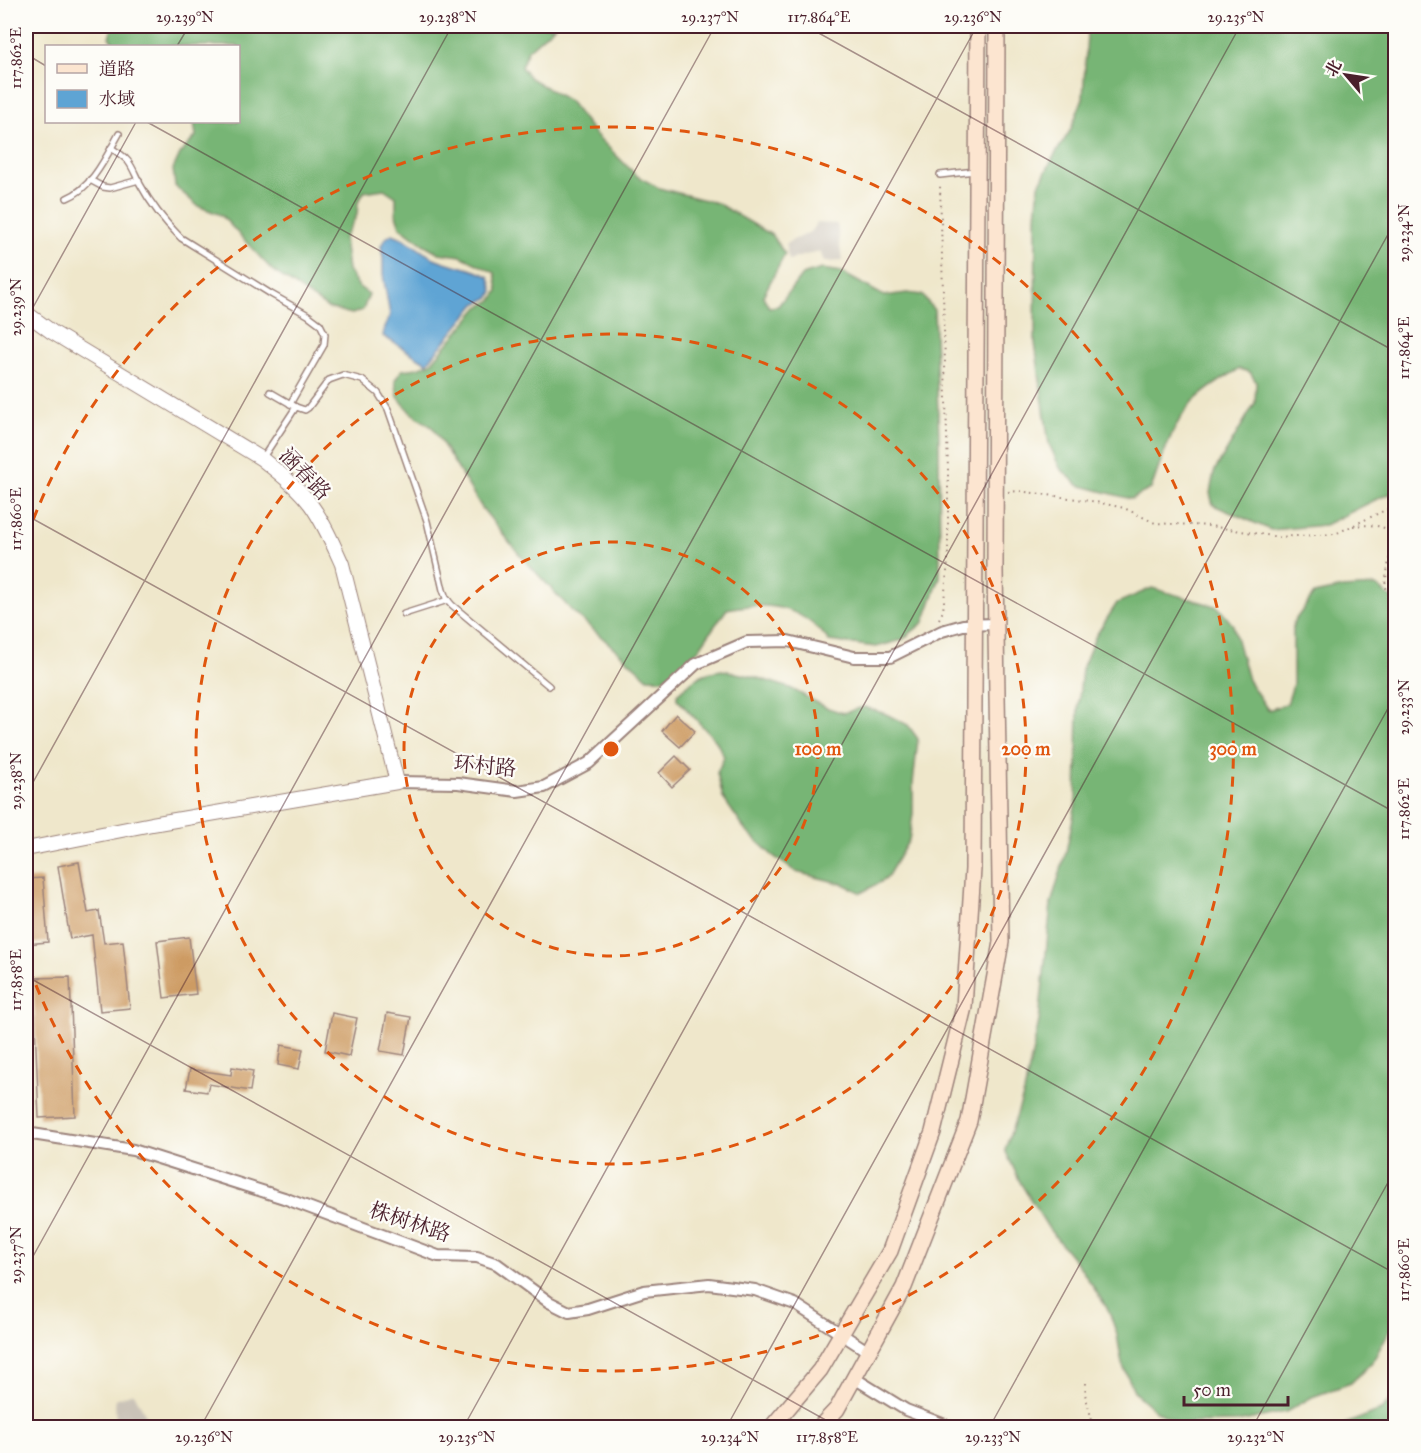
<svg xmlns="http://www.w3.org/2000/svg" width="1421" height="1453" font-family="'IM FELL Great Primer','Noto Serif SC',serif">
<rect width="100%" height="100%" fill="#fdfcf7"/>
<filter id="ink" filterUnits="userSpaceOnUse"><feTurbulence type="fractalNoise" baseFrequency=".0167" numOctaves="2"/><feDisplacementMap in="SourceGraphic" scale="12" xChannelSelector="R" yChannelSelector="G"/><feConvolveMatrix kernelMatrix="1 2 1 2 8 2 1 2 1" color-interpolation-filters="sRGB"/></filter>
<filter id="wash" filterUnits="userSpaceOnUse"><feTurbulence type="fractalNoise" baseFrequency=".008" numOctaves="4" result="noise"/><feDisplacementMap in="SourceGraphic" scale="24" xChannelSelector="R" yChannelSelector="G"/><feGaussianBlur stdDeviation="1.35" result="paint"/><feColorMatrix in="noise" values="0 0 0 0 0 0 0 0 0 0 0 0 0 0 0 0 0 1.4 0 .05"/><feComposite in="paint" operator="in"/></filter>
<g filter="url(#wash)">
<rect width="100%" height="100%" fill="#efe7cb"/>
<!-- industrial -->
<g fill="#cac3b8">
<polygon points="817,223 837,224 842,261 824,262 820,251 789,260 785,244 810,232"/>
<polygon points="134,1393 152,1427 93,1427 116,1423 115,1399"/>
</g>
<!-- forest -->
<g fill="#77b575" stroke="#606a50" stroke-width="1.5">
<path d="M 113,26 L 555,26 L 528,50 L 521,67 L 530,78 L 569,101 L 595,134 L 637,176 L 659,188 L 717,203 L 772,235 L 785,254 L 763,296 L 769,307 L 778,306 L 802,275 L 822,269 L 841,272 L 884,296 L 907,293 L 922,295 L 934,310 L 939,438 L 940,577 L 924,622 L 902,640 L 876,647 L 829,641 C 802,606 769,601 727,609 L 714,627 L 699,649 L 674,673 L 663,679 L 648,678 L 572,611 L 520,555 L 482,508 L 433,428 L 410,412 L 398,397 L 395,380 L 402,370 L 417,368 L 431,363 L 479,307 L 492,300 L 498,291 L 495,273 L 461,256 L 439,253 L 423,244 L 400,227 L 396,215 L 396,197 L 384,189 L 364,192 L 358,202 L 357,215 L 344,238 L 348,270 L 359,287 L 369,294 L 363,310 L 352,314 L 328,308 L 272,270 L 221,215 L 198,206 L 175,186 L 173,169 L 180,154 L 196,136 L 194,122 L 238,122 L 238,46 L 116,46 L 109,37 Z"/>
<path d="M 1087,26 L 1395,26 L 1395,492 L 1377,499 L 1325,525 L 1271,530 L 1213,505 L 1210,493 L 1214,472 L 1255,403 L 1256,382 L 1250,372 L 1239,369 C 1224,378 1201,392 1190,405 C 1170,429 1162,460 1151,489 L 1131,499 L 1078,485 L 1060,468 L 1049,444 L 1042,396 L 1035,343 L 1036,216 L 1039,185 L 1054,156 L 1070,131 L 1083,98 L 1087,34 Z"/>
<polygon points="1376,586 1396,601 1395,1320 1373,1361 1351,1383 1312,1397 1286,1412 1238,1422 1180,1423 1156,1411 1135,1393 1122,1364 1117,1335 1109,1311 1080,1267 1049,1229 1021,1184 1005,1150 1024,1093 1039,1021 1051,904 1066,852 1076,803 1078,708 1082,669 1095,637 1117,603 1152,588 1218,607 1233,625 1248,680 1268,710 1287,704 1293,685 1293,623 1314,594 1342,588"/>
<path d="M 722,670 L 755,677 L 790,688 L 825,707 L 843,713 L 864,707 L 886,714 L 908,725 L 918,739 L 913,783 L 913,814 L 909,840 L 886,879 L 861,893 L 843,884 L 796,872 L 772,855 L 746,831 L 723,798 L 717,773 L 724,757 L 716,741 L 677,699 L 677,694 C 693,680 701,672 722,670 Z"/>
<polygon points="1395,1396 1395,1427 1305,1427 1310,1425 1340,1426 1381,1410"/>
</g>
<!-- water -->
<path fill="#5ea4d4" stroke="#546280" stroke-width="1.5" d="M 392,234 C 408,238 419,251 434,258 C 452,266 472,267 489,277 L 493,291 L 490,297 L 476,304 L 427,363 L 383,336 L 384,330 L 390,315 L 383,275 L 383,258 L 381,246 L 385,239 Z"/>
<g id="blocks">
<!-- building -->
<g fill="#cd9b64">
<polygon points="676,714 695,731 680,747 662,731"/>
<polygon points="676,756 690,770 672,787 659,773"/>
<polygon points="79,862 88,913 99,911 104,943 123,941 130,1008 100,1011 92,935 70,939 58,866"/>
<polygon points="43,878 48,942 26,944 26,879"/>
<polygon points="189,937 196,994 164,998 157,941"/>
<polygon points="70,977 75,1116 39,1118 33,978"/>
<polygon points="332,1013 357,1018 349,1056 325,1051"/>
<polygon points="387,1013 411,1017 404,1055 380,1051"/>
<polygon points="281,1045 303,1049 299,1069 278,1065"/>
<polygon points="232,1067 253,1071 250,1091 209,1084 207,1092 186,1089 190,1069 231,1075"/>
</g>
</g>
</g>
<g filter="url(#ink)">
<use href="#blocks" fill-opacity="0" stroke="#9c837b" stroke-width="1.5"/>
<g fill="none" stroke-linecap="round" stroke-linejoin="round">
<defs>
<g id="service">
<path d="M 111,148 C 132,161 130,164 140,184 C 150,203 166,223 181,238 L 271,294 L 308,315 L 320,324 L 325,334 L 324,345 L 290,404"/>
<polyline points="940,175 975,171"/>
<polyline points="90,180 103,187 110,188 139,180"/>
<path d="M 67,198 C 92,188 106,157 119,134"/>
<polyline points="270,392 296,407 305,410 308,408 329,380 343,375 362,380 378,393 388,409 427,521 443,590 446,598 452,605 549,686"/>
<polyline points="262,459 296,407"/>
<polyline points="404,614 448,600"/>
</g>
<g id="minor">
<polyline points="397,782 458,783 517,791 544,787 589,763 696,664 747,642 788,641 854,657 890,657 942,631 963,625 996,624"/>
<polyline points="26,1133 133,1150 284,1198 438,1256 477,1257 497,1264 549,1302 569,1312 588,1309 644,1291 709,1284 755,1290 795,1304 869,1352"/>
<polyline points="854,1378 906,1410 953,1428"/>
</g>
<path id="tertiary" d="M 26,313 L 52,332 L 262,459 C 279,473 298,487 311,505 C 324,523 333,544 342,564 L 397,782 L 152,824 L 26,849"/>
<g id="secondary">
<polyline points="771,1428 820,1370 890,1251 933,1132 964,1007 973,869 978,26"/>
<polyline points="819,1428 837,1409 904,1287 969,1121 1001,942 995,570 997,26"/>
</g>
</defs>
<!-- service casing -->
<use href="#service" stroke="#9c837b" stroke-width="8"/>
<!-- minor casing -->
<use href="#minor" stroke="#9c837b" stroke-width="14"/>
<!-- tertiary casing -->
<use href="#tertiary" stroke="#9c837b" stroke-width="16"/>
<!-- secondary casing -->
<use href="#secondary" stroke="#9c837b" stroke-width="18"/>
<!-- path -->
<g stroke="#9c837b" stroke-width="2" stroke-dasharray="1.5 4.5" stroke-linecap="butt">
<polyline points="1008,492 1019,491 1091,501 1124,508 1155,523 1210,526 1278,537 1335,534 1396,505"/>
<path d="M 1353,526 C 1367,525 1384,523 1393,535 L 1385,585 L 1396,612"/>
<polyline points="939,619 943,611 948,562 948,471 940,185"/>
<polyline points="1086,1383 1085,1394 1094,1428"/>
</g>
<!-- service -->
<use href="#service" stroke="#fff" stroke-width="5"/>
<!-- minor -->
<use href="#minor" stroke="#fff" stroke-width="10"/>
<!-- tertiary -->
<use href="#tertiary" stroke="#fff" stroke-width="14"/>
<!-- secondary -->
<use href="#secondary" stroke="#fce5d0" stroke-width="15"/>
</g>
</g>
<!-- ticks -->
<path fill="none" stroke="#4a1f2b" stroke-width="1.5" stroke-opacity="0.45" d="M 806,26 L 1396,352M 177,46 L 189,26M 26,54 L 46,66M 147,122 L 1396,813M 26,320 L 136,122M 26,515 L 1396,1274M 26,795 L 452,26M 26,976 L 840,1428M 26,1269 L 715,26M 200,1428 L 977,26M 463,1428 L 1240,26M 726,1428 L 1396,220M 989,1428 L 1396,694M 1252,1428 L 1396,1168"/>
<!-- distance rings -->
<g fill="none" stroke="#e0560e" stroke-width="3" stroke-dasharray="10 8">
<circle cx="611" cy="749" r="207"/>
<circle cx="611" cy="749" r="415"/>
<path d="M27 536A622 622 0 1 1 27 962"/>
</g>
<g text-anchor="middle" stroke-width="4.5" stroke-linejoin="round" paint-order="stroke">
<!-- street labels -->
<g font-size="21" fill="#4a1f2b" stroke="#fdfcf7">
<text transform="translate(305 474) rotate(46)" y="7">涵春路</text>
<text transform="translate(485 766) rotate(5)" y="7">环村路</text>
<text transform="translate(410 1222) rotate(18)" y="7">株树林路</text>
</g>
</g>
<circle cx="611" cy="749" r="9" fill="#e0560e" stroke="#fdfcf7" stroke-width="3"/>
<g font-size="18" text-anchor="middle" font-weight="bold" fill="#e0560e" stroke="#fdfcf7" stroke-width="4.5" stroke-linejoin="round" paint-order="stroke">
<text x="818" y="755">100 m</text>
<text x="1026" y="755">200 m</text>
<text x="1233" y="755">300 m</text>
</g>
<!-- margin -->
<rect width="1421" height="1453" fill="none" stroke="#fdfcf7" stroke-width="66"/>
<!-- legend -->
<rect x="45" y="45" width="195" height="78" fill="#fdfcf7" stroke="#b5a4a5" stroke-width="1.5"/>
<rect x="57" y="64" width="30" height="9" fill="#fce5d0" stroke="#b5a4a5" stroke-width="1.5"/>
<text x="99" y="75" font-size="18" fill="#4a1f2b">道路</text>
<rect x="57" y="90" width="30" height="18" fill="#5ea4d4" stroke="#b5a4a5" stroke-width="1.5"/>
<text x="99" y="105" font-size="18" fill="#4a1f2b">水域</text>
<!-- north arrow -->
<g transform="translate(1346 75) rotate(299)" stroke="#fdfcf7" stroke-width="4.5" paint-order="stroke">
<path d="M0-4.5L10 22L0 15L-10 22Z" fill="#4a1f2b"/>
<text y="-9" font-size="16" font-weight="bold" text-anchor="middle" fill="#4a1f2b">北</text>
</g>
<!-- scale -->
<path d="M1184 1396v9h104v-9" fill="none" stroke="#4a1f2b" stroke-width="3"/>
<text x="1193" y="1396" font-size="18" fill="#4a1f2b" stroke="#fdfcf7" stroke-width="4.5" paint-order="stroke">50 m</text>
<rect x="33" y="33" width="1355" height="1387" fill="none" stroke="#4a1f2b" stroke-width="2"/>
<g font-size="15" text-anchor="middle" fill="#4a1f2b">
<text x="185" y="22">29.239°N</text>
<text x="448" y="22">29.238°N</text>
<text x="710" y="22">29.237°N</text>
<text x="819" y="22">117.864°E</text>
<text x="973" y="22">29.236°N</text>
<text x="1236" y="22">29.235°N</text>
<text transform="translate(16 58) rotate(-90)" y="5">117.862°E</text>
<text transform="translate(1404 233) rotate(-90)" y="5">29.234°N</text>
<text transform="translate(16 307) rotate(-90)" y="5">29.239°N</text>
<text transform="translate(1404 348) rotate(-90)" y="5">117.864°E</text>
<text transform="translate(16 519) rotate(-90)" y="5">117.860°E</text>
<text transform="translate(1404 707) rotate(-90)" y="5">29.233°N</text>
<text transform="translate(16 781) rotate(-90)" y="5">29.238°N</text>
<text transform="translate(1404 809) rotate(-90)" y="5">117.862°E</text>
<text transform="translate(16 980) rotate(-90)" y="5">117.858°E</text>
<text transform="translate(16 1255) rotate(-90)" y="5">29.237°N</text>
<text transform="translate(1404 1270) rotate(-90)" y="5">117.860°E</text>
<text x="204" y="1442">29.236°N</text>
<text x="467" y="1442">29.235°N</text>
<text x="730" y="1442">29.234°N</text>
<text x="827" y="1442">117.858°E</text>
<text x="993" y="1442">29.233°N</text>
<text x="1256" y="1442">29.232°N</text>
</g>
</svg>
